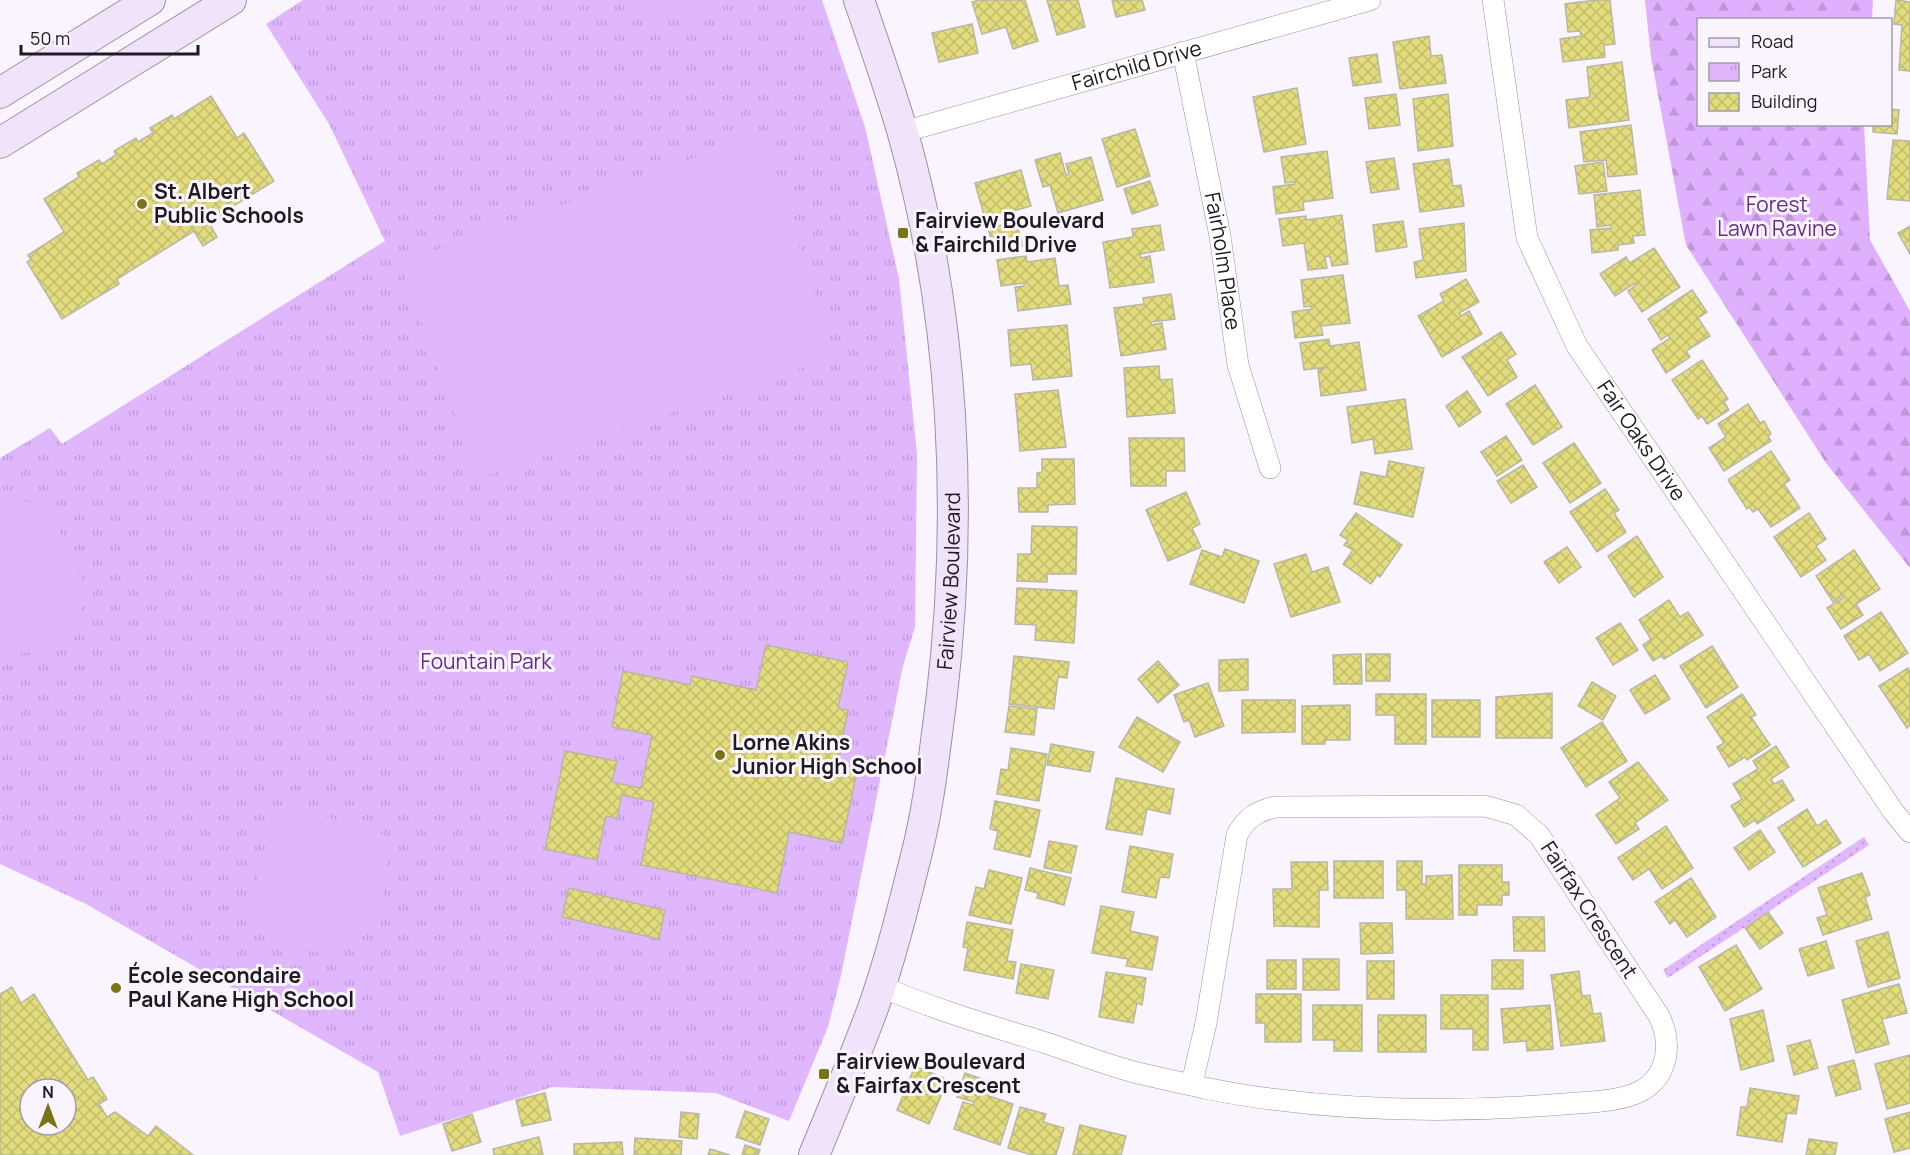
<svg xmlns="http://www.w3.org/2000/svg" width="1910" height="1155" font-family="Manrope,sans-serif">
<defs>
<pattern id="grass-dots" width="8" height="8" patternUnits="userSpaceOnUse" patternTransform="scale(1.5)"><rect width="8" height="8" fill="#e0b6fd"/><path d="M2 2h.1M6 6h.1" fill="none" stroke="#c09cd9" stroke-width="1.8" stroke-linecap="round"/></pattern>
<pattern id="forest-firs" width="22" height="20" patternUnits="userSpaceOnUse" patternTransform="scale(1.5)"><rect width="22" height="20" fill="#dfb0fe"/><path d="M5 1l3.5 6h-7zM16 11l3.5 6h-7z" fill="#bf97d9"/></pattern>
<pattern id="park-tufts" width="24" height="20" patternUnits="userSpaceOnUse" patternTransform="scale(1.5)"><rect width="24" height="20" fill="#e0b6fd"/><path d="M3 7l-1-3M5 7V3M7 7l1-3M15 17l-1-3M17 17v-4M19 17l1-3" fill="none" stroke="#c09cd9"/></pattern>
<pattern id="building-cross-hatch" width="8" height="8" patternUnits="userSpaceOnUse" patternTransform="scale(1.5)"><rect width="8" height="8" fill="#e3dc7d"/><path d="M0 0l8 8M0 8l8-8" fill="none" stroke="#c2bc6c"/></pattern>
</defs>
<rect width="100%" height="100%" fill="#faf4ff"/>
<!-- grass -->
<polygon fill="url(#grass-dots)" points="1864,837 1869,845 1668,978 1663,970"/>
<!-- forest -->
<polygon fill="url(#forest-firs)" points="1645,0 1873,0 1872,19 1698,20 1698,124 1864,125 1870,240 1910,311 1910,568 1826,463 1686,245 1651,57"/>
<!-- park -->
<polygon fill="url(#park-tufts)" points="303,0 822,0 865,127 899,279 917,454 915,627 903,666 841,975 828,1027 789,1121 716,1093 552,1087 400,1136 378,1072 86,904 0,864 0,458 50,428 62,444 385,241 329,124 266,24"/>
<!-- garden -->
<g fill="#e0b6fd">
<polygon points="620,0 727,0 666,21"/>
<polygon points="764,133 834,357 478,479 400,263"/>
<polygon points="15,500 49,505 89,597 66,631 41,652 0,654 0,509"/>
<polygon points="293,806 390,837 383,901 362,936 333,953 284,950 246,922 274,815"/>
</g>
<!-- building -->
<g fill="url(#building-cross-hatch)" stroke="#b8b7a5" stroke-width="1.5" fill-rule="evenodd">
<polygon points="979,0 1025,0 1038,41 1013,49 1006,27 982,34 972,2"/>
<polygon points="1047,0 1078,0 1085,27 1057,35"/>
<polygon points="1112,0 1142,0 1145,10 1116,17"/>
<polygon points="1596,0 1610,0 1615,44 1604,45 1605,57 1563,62 1560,39 1581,36 1580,31 1568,32 1565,4"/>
<polygon points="1896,0 1910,2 1910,71 1899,70 1902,25 1894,24"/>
<polygon points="972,24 978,53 939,62 932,33"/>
<polygon points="1429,36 1431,56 1442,55 1446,83 1400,89 1393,42"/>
<polygon points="1377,54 1381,82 1353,86 1349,58"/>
<polygon points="1622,62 1629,120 1569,128 1566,100 1590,97 1587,67"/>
<polygon points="1297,88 1306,144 1264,152 1253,97"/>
<polygon points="1396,94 1400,125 1369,129 1365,98"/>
<polygon points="1448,94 1453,146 1418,151 1413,99"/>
<polygon points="211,96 237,138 244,133 274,181 230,208 236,217 225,224 219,215 208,221 217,237 203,246 194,231 117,279 119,284 62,319 27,262 31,260 28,255 64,232 44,199 79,177 77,173 99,160 102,164 116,155 114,151 136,138 138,142 153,133 150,128 172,115 174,119"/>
<polygon points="1890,109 1899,110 1897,134 1873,132 1873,124 1890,124"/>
<polygon points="1631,125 1637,174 1608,177 1606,160 1584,162 1580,132"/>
<polygon points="1135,129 1150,176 1117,187 1102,139"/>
<polygon points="1893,140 1910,141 1910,201 1887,199"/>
<polygon points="1327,151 1333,198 1303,202 1304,210 1276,214 1273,187 1295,184 1295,182 1285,183 1281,157"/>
<polygon points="1060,153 1066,175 1069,174 1066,164 1091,157 1103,200 1058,213 1050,185 1043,187 1035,160"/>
<polygon points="1394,158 1399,189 1371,193 1366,162"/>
<polygon points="1449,159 1453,186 1461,185 1464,206 1420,212 1413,164"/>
<polygon points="1603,162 1607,191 1579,194 1575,166"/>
<polygon points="1021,170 1031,206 985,219 975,183"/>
<polygon points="1150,181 1158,205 1132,214 1124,189"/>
<polygon points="1640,190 1645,235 1633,236 1634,243 1618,245 1618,250 1592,253 1590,230 1611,228 1611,225 1597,227 1594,195"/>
<polygon points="1342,215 1348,264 1332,266 1330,256 1325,257 1327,268 1308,270 1304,243 1283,246 1279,219 1306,216 1306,220"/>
<polygon points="1016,221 1023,246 996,254 988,229"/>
<polygon points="1403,221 1407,247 1376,252 1373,225"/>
<polygon points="1464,223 1466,271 1416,278 1414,262 1423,260 1419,229"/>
<polygon points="1160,225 1164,250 1140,254 1141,258 1150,256 1154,282 1110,288 1103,242 1133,237 1132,229"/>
<polygon points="1910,226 1910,254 1898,233"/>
<polygon points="1654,248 1680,287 1642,312 1628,291 1636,285 1635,283 1615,296 1600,274 1626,257 1630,263"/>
<polygon points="1026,256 1027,262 1055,258 1059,286 1068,285 1071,304 1018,311 1015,287 1024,286 1024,283 1001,286 997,260"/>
<polygon points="1343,275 1350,323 1321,326 1323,335 1295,338 1292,312 1312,309 1311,306 1304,307 1301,280"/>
<polygon points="1466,279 1479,302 1459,313 1461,316 1469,311 1482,334 1442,357 1418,316 1444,301 1440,294"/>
<polygon points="1692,290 1707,312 1698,318 1710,336 1686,351 1690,357 1666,373 1652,350 1670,338 1668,335 1661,340 1648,319"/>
<polygon points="1171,294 1175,319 1151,322 1151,325 1162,323 1166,349 1121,356 1114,308 1144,304 1143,298"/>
<polygon points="1067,325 1072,376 1033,380 1031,364 1011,366 1008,330"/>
<polygon points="1501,332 1516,354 1507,360 1517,377 1488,396 1462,357"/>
<polygon points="1329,339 1330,346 1359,342 1366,390 1321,396 1318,370 1327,367 1304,370 1300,343"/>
<polygon points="1702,360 1728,399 1724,402 1729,410 1707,424 1702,416 1698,419 1672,380"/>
<polygon points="1159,366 1160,380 1172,379 1175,413 1127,417 1124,368"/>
<polygon points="1535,385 1562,427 1533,445 1506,404"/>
<polygon points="1058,390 1066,447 1020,451 1015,394"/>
<polygon points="1467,391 1481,412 1459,427 1446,406"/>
<polygon points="1405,399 1412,449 1375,454 1373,439 1352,443 1347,407"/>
<polygon points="1748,404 1760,423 1764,421 1771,434 1768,436 1771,441 1724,471 1709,448 1726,437 1718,424"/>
<polygon points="1506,436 1522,460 1497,476 1481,452"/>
<polygon points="1129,438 1184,438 1185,471 1166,471 1166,486 1131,486"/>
<polygon points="1574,443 1601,483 1570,503 1543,463"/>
<polygon points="1771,451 1790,480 1784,484 1800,508 1771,527 1758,509 1753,512 1749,507 1747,509 1728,480"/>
<polygon points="1042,459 1074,459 1075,504 1048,505 1048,512 1019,512 1018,488 1037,488 1037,473 1042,472"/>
<polygon points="1389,461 1424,468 1413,517 1354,504 1361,472 1386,477"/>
<polygon points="1523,465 1537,487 1511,503 1497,481"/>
<polygon points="1605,489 1619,510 1614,513 1626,532 1597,552 1570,512"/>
<polygon points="1186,492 1200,524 1192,528 1201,547 1168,561 1146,510"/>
<polygon points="1356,513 1402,545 1380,577 1377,575 1371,584 1343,564 1353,550 1344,545 1348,540 1340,535"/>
<polygon points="1809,513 1826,539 1816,546 1826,560 1801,577 1774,537"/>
<polygon points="1032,526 1077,527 1076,574 1047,574 1047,582 1017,581 1018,554 1031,554"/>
<polygon points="1637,536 1663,577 1634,597 1608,556"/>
<polygon points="1567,547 1581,567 1559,583 1544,562"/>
<polygon points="1225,549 1259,561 1244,603 1190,584 1202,550 1222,557"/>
<polygon points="1854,550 1880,589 1856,604 1863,615 1841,629 1827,608 1844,597 1843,595 1833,602 1816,576"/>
<polygon points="1306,554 1312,572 1328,567 1340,602 1291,617 1274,564"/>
<polygon points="1017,588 1077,591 1074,643 1035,640 1036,625 1015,624"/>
<polygon points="1669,600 1680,617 1688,612 1703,635 1664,659 1661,656 1653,661 1643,645 1651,639 1639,620"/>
<polygon points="1881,612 1908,653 1880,671 1869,654 1859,660 1844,636"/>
<polygon points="1620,623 1638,650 1613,665 1596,638"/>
<polygon points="766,645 848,662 838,708 848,710 837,767 857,771 842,843 789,832 777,893 641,865 654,802 622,795 617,818 606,816 597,860 545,849 565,751 617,761 612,782 641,788 652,735 612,727 623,671 690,685 692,676 756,690"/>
<polygon points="1712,646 1738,687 1706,708 1680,666"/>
<polygon points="1361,654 1362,684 1334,684 1333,655"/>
<rect x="1366" y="654" width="24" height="27"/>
<polygon points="1014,656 1069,662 1067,678 1058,677 1054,709 1009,704"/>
<polygon points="1248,659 1248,690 1219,691 1219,660"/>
<polygon points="1158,661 1179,685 1158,703 1138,679"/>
<polygon points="1908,668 1910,671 1910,725 1907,728 1879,686"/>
<polygon points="1655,675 1670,699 1645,714 1630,690"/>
<polygon points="1592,682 1616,696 1603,720 1578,706"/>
<polygon points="1208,683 1224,726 1195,737 1189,720 1184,722 1174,695"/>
<polygon points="1552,693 1552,738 1496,738 1496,697"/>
<polygon points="1376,694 1426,694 1426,744 1395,744 1395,715 1376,715"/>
<polygon points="1742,694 1756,715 1751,717 1770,745 1747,760 1745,757 1729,767 1717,747 1724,743 1707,717"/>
<polygon points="1242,700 1295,700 1295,732 1242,733"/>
<rect x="1432" y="700" width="48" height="37"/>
<polygon points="1350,705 1350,740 1325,740 1325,744 1302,744 1302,706"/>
<polygon points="1009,706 1037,709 1034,735 1005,732"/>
<polygon points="1137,717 1180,742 1163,772 1119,747"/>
<polygon points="1602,722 1627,761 1586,787 1561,748"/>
<polygon points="1051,744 1094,752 1090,772 1047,765"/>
<polygon points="1776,746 1789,767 1771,779 1774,784 1782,780 1794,800 1757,824 1755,820 1744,827 1731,806 1742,799 1733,784 1758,769 1753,761"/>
<polygon points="1011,748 1047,754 1039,801 997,794 1001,769 1008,770"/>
<polygon points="1638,762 1668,800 1635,823 1639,829 1616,844 1596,815 1620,798 1609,782"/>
<polygon points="1116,778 1174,789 1170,814 1147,809 1142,835 1106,829"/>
<polygon points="995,801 1040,810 1030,857 994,849 998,831 990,829"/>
<polygon points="1807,809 1817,826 1826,820 1841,843 1803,867 1778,828"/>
<polygon points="1666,826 1693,868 1662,889 1649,869 1633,880 1618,858"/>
<polygon points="1760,830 1775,852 1749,870 1734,848"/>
<polygon points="1049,841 1077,846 1071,873 1044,868"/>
<polygon points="1130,846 1173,854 1169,878 1160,877 1156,898 1122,892"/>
<rect x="1334" y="861" width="49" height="37"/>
<polygon points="1397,861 1422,861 1422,884 1426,884 1426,876 1452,875 1453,919 1406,919 1406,890 1397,890"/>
<polygon points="1291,862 1327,862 1328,890 1319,890 1319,927 1274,926 1273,889 1292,889"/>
<polygon points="1459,865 1502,865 1502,882 1509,882 1509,895 1502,895 1502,905 1477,905 1477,915 1459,915"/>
<polygon points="1030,868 1071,878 1064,905 1037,898 1038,893 1025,890"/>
<polygon points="989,870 1022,878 1011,924 969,915 976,887 984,889"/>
<polygon points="1862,873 1870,895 1865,897 1872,919 1823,935 1817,918 1827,915 1818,888"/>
<polygon points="1691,878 1716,917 1687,937 1675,920 1670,924 1655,902"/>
<polygon points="569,888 665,910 659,939 562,917"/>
<polygon points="1101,906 1134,912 1130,931 1158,937 1152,970 1126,966 1128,959 1092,953"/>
<polygon points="1768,912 1783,933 1760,949 1745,928"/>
<polygon points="1513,917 1544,917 1545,951 1514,951"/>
<polygon points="967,922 1013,930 1007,961 1016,962 1013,979 964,970 968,948 963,947"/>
<polygon points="1360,923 1392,923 1393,953 1361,954"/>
<polygon points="1888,932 1900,978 1868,987 1856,941"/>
<polygon points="1826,941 1834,968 1808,976 1799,949"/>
<polygon points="1736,945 1762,989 1725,1011 1699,967"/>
<rect x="1303" y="959" width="36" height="31"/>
<rect x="1267" y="960" width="29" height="29"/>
<rect x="1492" y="960" width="31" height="29"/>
<rect x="1367" y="961" width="27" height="38"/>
<polygon points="1021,964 1054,970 1048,999 1016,993"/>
<polygon points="1579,971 1582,996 1590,995 1593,1014 1601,1013 1605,1041 1561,1046 1551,975"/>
<polygon points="1106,972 1146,978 1142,1005 1137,1003 1133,1023 1099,1017"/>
<polygon points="1899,984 1907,1013 1882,1019 1889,1044 1856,1053 1842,1000"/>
<path d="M 12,987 L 21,1003 L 34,994 L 88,1080 L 93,1077 L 107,1099 L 99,1104 L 107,1117 L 115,1112 L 148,1136 L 156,1126 L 193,1155 L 0,1155 L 0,994 ZM 30,1089 L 66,1089 L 66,1125 L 30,1125 Z"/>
<polygon points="1256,994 1301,994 1301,1042 1265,1042 1265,1023 1256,1023"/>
<polygon points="1441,995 1488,995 1488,1050 1473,1050 1473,1029 1441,1029"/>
<polygon points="1313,1005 1362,1005 1362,1051 1334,1051 1334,1040 1313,1040"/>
<polygon points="1550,1005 1553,1049 1527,1051 1526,1041 1504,1043 1501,1009"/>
<polygon points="1763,1010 1774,1061 1741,1070 1730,1019"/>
<rect x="1378" y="1015" width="48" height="37"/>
<polygon points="1810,1040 1818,1068 1794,1075 1787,1046"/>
<polygon points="1910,1055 1910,1103 1887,1109 1875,1064"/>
<polygon points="1854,1060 1861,1089 1836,1096 1828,1067"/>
<polygon points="915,1066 948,1080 929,1124 897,1110"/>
<polygon points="965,1073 993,1083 989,1096 1013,1104 1000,1145 954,1129 963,1102 973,1105 974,1102 957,1097"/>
<polygon points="1750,1088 1799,1096 1796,1114 1787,1113 1782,1142 1737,1135 1741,1107 1747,1107"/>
<polygon points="545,1093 551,1120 522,1126 516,1100"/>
<polygon points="1020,1107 1046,1114 1043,1122 1064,1128 1056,1155 1032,1155 1008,1148"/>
<polygon points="745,1111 769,1119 760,1145 736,1137"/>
<polygon points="681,1112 699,1114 697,1139 679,1137"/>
<polygon points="1910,1112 1910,1148 1894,1152 1885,1119"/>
<polygon points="472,1114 481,1142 452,1151 443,1124"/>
<polygon points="1080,1125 1126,1136 1121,1155 1073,1155"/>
<polygon points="539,1137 543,1155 494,1155 493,1149"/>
<polygon points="635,1138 682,1141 681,1155 634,1155"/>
<polygon points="1809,1139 1837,1143 1835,1155 1806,1155"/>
<polygon points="622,1142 623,1155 574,1155 574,1144"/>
<polygon points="745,1145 760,1150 758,1155 742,1155"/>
<polygon points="710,1149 730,1155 708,1155"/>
</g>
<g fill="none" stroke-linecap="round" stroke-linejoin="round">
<defs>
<g id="street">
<path id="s1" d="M 1493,0 L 1527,238 L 1577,346 L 1893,811 L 1910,832"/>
<path id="s2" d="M 1183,52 L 1220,236 L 1238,365 L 1270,468"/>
<path id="s3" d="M 903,132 L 1370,0"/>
<path d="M 880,986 C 933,1009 988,1025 1043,1042 C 1074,1052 1106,1065 1138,1073 C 1181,1083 1227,1094 1271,1099 C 1369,1112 1467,1112 1565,1104 C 1588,1102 1620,1102 1641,1091 C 1669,1075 1672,1043 1659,1016 L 1539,835 L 1516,815 L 1485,806 L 1275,807 C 1257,811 1246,818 1237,835 L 1206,1023 L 1192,1083"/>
</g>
<g id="secondary">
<polyline points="0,93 150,0"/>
<polyline points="0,143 231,0"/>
<path id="s4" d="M 814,1155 C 834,1107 854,1059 872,1011 C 890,961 903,908 916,856 C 929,806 934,755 941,703 C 964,514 955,315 902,130 C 889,86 874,43 859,0"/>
</g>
</defs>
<!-- street casing -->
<use href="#street" stroke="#9a91a0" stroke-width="22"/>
<!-- secondary casing -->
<use href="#secondary" stroke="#9a91a0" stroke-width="32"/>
<!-- street -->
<use href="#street" stroke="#fff" stroke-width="21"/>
<!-- secondary -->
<use href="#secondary" stroke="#f1e4fa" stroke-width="30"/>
</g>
<!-- markers -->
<g fill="#7b7417" stroke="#faf4ff" stroke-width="2">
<circle cx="142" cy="204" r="6"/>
<rect x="897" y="227" width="12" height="12" rx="3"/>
<circle cx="720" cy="755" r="6"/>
<circle cx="116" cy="988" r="6"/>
<rect x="818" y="1068" width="12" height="12" rx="3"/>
</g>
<g text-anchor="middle" stroke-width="6" stroke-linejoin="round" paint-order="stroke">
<!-- street labels -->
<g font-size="21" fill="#1d1a20" stroke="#faf4ff">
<text dy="7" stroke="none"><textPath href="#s3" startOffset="243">Fairchild Drive</textPath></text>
<text dy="7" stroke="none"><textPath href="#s2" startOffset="213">Fairholm Place</textPath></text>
<text dy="7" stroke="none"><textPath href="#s1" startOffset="474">Fair Oaks Drive</textPath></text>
<text dy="7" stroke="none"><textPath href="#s4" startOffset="594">Fairview Boulevard</textPath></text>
<text transform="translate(1589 910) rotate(57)" y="7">Fairfax Crescent</text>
</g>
<!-- poi labels -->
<g font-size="21" font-weight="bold" fill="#1d1a20" stroke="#faf4ff" text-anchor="start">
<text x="154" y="199">St. Albert<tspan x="154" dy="24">Public Schools</tspan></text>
<text x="915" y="228">Fairview Boulevard<tspan x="915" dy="24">&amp; Fairchild Drive</tspan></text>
<text x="732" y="750">Lorne Akins<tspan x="732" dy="24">Junior High School</tspan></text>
<text x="128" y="983">École secondaire<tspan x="128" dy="24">Paul Kane High School</tspan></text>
<text x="836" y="1069">Fairview Boulevard<tspan x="836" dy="24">&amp; Fairfax Crescent</tspan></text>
</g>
<!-- park labels -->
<g font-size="21" fill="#652c85" stroke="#faf4ff">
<text x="1777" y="212">Forest<tspan x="1777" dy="24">Lawn Ravine</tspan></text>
<text x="486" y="669">Fountain Park</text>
</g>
</g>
<!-- legend -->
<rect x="1697" y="18" width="195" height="108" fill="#faf4ff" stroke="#a29da6" stroke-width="1.5"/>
<rect x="1709" y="38" width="30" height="9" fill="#f1e4fa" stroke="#a29da6" stroke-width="1.5"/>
<text x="1751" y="48" font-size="18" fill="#1d1a20">Road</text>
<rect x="1709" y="63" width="30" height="18" fill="url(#park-tufts)" stroke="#a29da6" stroke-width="1.5"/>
<text x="1751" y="78" font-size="18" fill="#1d1a20">Park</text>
<rect x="1709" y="93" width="30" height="18" fill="url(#building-cross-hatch)" stroke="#a29da6" stroke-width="1.5"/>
<text x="1751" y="108" font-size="18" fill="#1d1a20">Building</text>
<!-- north arrow -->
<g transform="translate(48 1107)"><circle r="28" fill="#faf4ff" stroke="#a29da6" stroke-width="1.5"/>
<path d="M0-4.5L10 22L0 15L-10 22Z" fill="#7b7417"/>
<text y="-9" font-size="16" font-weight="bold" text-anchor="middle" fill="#1d1a20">N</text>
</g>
<!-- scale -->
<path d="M21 45v9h177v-9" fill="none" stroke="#1d1a20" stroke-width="3"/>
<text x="30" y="45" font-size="18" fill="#1d1a20" stroke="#faf4ff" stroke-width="4.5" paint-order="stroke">50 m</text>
</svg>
